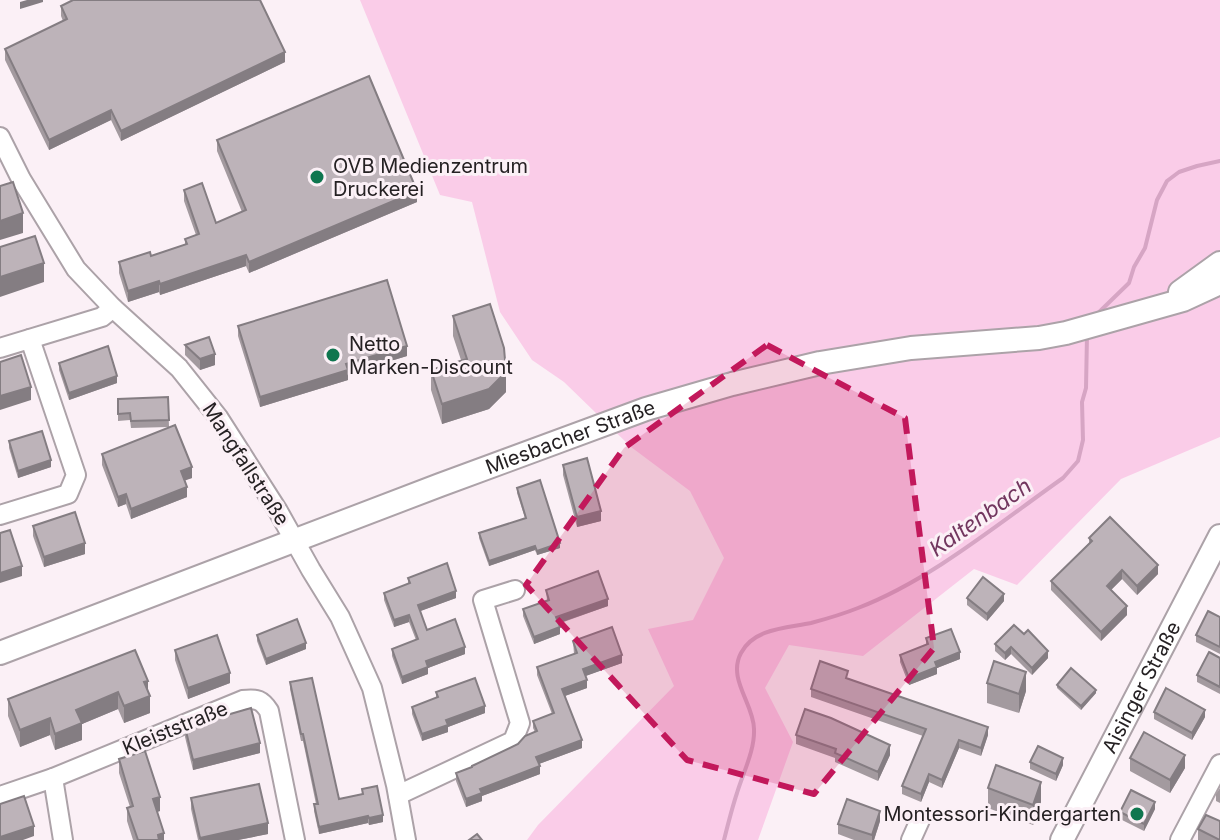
<svg xmlns="http://www.w3.org/2000/svg" width="1220" height="840" font-family="Inter,sans-serif">
<rect width="100%" height="100%" fill="#fbf0f6"/>
<!-- green -->
<polygon fill="#facce8" points="360,0 1220,0 1220,437 1121,479 1017,585 974,569 863,656 789,645 765,688 793,742 758,840 527,840 538,825 674,686 648,629 693,620 724,558 690,491 631,447 564,382 532,360 500,312 472,202 440,195"/>
<g fill="none" stroke-linecap="round" stroke-linejoin="round">
<!-- stream -->
<g stroke="#d6a5c4" stroke-width="4">
<polyline points="1094,317 1129,283 1134,267 1145,248 1157,200 1167,181 1179,172 1197,166 1220,161"/>
<path d="M 724,840 C 728,824 732,808 737,793 C 743,773 755,750 754,729 C 754,704 727,679 741,653 C 754,628 787,628 811,623 C 826,619 843,614 858,608 C 931,580 999,523 1063,478 L 1078,461 L 1083,440 L 1082,402 L 1086,388 L 1087,335"/>
</g>
<defs>
<g id="minor">
<polyline points="0,137 21,179 76,269 113,308 179,368 218,417 278,511 311,570 340,617 372,688 396,785 406,840"/>
<polyline points="0,348 102,317 113,308"/>
<polyline points="0,515 68,494 76,475 30,339"/>
<polyline points="53,778 63,840"/>
<polyline points="398,795 513,741 520,723 483,600 515,590"/>
<path d="M 0,796 L 53,778 L 243,700 C 257,698 262,700 269,711 L 295,840"/>
<polyline points="911,840 920,820"/>
<polyline points="1180,840 1220,764"/>
</g>
<g id="major">
<polyline points="1180,292 1220,263"/>
<path id="s1" d="M 0,653 L 440,485 L 646,409 L 732,384 L 820,363 L 911,348 L 1039,338 L 1066,333 L 1183,300 L 1220,283"/>
<path id="s2" d="M 1062,840 L 1220,536"/>
</g>
</defs>
<!-- minor casing -->
<use href="#minor" stroke="#aca2a8" stroke-width="22"/>
<!-- major casing -->
<use href="#major" stroke="#aca2a8" stroke-width="26"/>
<!-- minor -->
<use href="#minor" stroke="#fff" stroke-width="18"/>
<!-- major -->
<use href="#major" stroke="#fff" stroke-width="22"/>
</g>
<!-- wall -->
<g fill="#a39a9f">
<polygon points="61,6 285,62 121,141 111,120 49,150 5,60 5,49 63,21 61,16"/>
<polygon points="217,140 417,202 249,273 246,266 160,295 159,292 128,302 119,273 119,262 151,256 185,245 185,239 196,235 184,201 184,190 216,223 242,212 217,151"/>
<polygon points="453,316 506,392 489,409 442,424 431,390 431,370 461,360 453,336"/>
<polygon points="238,326 407,356 348,374 348,380 260,407 238,336"/>
<polygon points="185,345 215,365 200,370 185,355"/>
<polygon points="59,363 117,383 69,400 59,370"/>
<polygon points="168,397 169,427 131,428 130,420 118,421 118,399"/>
<polygon points="9,441 51,467 18,478 9,448"/>
<polygon points="102,454 192,478 184,480 187,497 131,519 126,504 118,507 102,465"/>
<polygon points="563,465 601,521 577,527 563,475"/>
<polygon points="517,488 560,548 537,555 535,550 489,566 479,538 479,533 525,518 517,493"/>
<polygon points="33,526 85,554 44,567 33,536"/>
<polygon points="1089,538 1158,574 1137,595 1122,579 1111,590 1127,615 1101,641 1051,590 1051,581 1089,543"/>
<polygon points="408,578 456,598 420,611 427,630 465,654 428,668 428,674 402,684 392,656 392,649 416,640 409,622 394,627 384,600 384,593 408,584"/>
<polygon points="546,590 608,606 558,624 560,634 534,644 523,616 523,609 547,600"/>
<polygon points="967,598 1004,601 987,621 967,605"/>
<polygon points="1220,617 1220,654 1196,642 1196,635"/>
<polygon points="257,635 306,649 266,665 257,641"/>
<polygon points="926,638 960,659 937,668 937,674 909,685 900,662 900,655 926,645"/>
<polygon points="573,641 622,663 585,676 587,688 565,696 582,748 539,764 540,774 482,796 482,801 466,807 456,781 456,773 472,767 518,744 535,732 533,728 533,721 552,714 537,675 537,667 574,654"/>
<polygon points="995,644 1048,658 1032,675 1011,654 1005,660 995,651"/>
<polygon points="175,650 230,683 188,699 175,660"/>
<polygon points="1220,658 1220,694 1197,682 1197,675"/>
<polygon points="848,678 988,735 981,756 959,748 942,788 929,782 921,802 902,794 902,786 923,736 811,697 811,689"/>
<polygon points="290,682 339,799 362,794 362,789 383,822 369,825 368,823 319,834 314,811 314,804 316,804 303,741 301,741 290,689"/>
<polygon points="987,683 1026,691 1019,713 987,703"/>
<polygon points="1057,685 1096,693 1081,710 1057,688"/>
<polygon points="148,690 150,713 124,723 118,709 82,724 82,740 55,750 50,735 20,747 8,716 8,699"/>
<polygon points="436,692 485,713 448,727 448,732 422,741 412,714 412,707 436,698"/>
<polygon points="1154,712 1205,717 1192,740 1154,719"/>
<polygon points="185,727 260,753 193,770 185,737"/>
<polygon points="796,735 890,755 878,781 835,762 835,758 796,744"/>
<polygon points="1130,758 1185,768 1170,793 1130,771"/>
<polygon points="119,759 160,811 157,812 164,840 133,840 127,821 127,808 130,807 119,773"/>
<polygon points="1030,762 1063,765 1056,781 1030,769"/>
<polygon points="988,788 1041,802 1033,825 988,808"/>
<polygon points="1220,788 1220,803 1216,801 1216,794"/>
<polygon points="191,798 268,834 238,840 198,840 191,809"/>
<polygon points="1155,809 1144,831 1120,819 1120,812"/>
<polygon points="880,821 874,840 854,840 838,834 838,824"/>
<polygon points="1198,829 1220,840 1198,840"/>
</g>
<!-- shaded-wall -->
<g fill="#847d82">
<polygon points="27,0 43,0 43,2 20,9 20,2"/>
<polygon points="285,52 285,62 121,141 121,131"/>
<polygon points="111,110 111,120 49,150 49,140"/>
<polygon points="417,191 417,202 249,273 249,262"/>
<polygon points="23,213 23,233 0,240 0,221"/>
<polygon points="246,255 246,266 160,295 160,284"/>
<polygon points="44,263 44,282 0,297 0,277"/>
<polygon points="159,281 159,292 128,302 128,291"/>
<polygon points="407,346 407,356 348,374 348,380 260,407 260,397 346,364"/>
<polygon points="215,354 215,365 200,370 200,359"/>
<polygon points="506,372 506,392 489,409 442,424 442,404"/>
<polygon points="117,376 117,383 69,400 69,393"/>
<polygon points="31,387 31,400 0,410 0,396"/>
<polygon points="51,460 51,467 18,478 18,471"/>
<polygon points="192,467 192,478 181,482 181,471"/>
<polygon points="187,487 187,497 131,519 131,509"/>
<polygon points="126,494 126,504 118,507 118,497"/>
<polygon points="601,511 601,521 577,527 577,517"/>
<polygon points="85,543 85,554 44,567 44,557"/>
<polygon points="560,543 560,548 537,555 537,551"/>
<polygon points="535,546 535,550 489,566 489,561"/>
<polygon points="1158,565 1158,574 1137,595 1137,586"/>
<polygon points="22,566 22,576 0,583 0,573"/>
<polygon points="1122,570 1122,579 1107,594 1107,586"/>
<polygon points="456,591 456,598 418,612 418,605"/>
<polygon points="1004,594 1004,601 987,621 987,614"/>
<polygon points="608,599 608,606 556,624 556,617"/>
<polygon points="1127,606 1127,615 1101,641 1101,632"/>
<polygon points="409,615 409,622 394,627 394,620"/>
<polygon points="560,627 560,634 534,644 534,637"/>
<polygon points="306,643 306,649 266,665 266,659"/>
<polygon points="465,647 465,654 428,668 428,674 402,684 402,677 426,661"/>
<polygon points="1011,647 1011,654 1005,660 1005,653"/>
<polygon points="1048,651 1048,658 1032,675 1032,668"/>
<polygon points="960,652 960,659 937,668 937,674 909,685 909,678 935,662"/>
<polygon points="622,655 622,663 583,677 583,669"/>
<polygon points="1026,672 1026,691 1019,713 1019,694"/>
<polygon points="230,673 230,683 188,699 188,688"/>
<polygon points="587,680 587,688 562,697 562,689"/>
<polygon points="148,681 148,697 150,696 150,713 124,723 124,706 144,682"/>
<polygon points="1096,690 1096,693 1081,710 1081,706"/>
<polygon points="118,692 118,709 82,724 82,740 55,750 55,734 76,710"/>
<polygon points="485,706 485,713 448,727 448,732 422,741 422,734 446,720"/>
<polygon points="1205,710 1205,717 1192,740 1192,733"/>
<polygon points="50,718 50,735 20,747 20,730"/>
<polygon points="988,727 988,735 981,756 981,748"/>
<polygon points="582,740 582,748 536,765 536,757"/>
<polygon points="959,740 959,748 942,788 942,780"/>
<polygon points="260,743 260,753 193,770 193,760"/>
<polygon points="890,745 890,755 878,781 878,772"/>
<polygon points="1185,755 1185,768 1170,793 1170,780"/>
<polygon points="1063,758 1063,765 1056,781 1056,774"/>
<polygon points="540,766 540,774 482,796 482,801 466,807 466,799 480,789"/>
<polygon points="929,774 929,782 921,802 921,794"/>
<polygon points="1041,782 1041,802 1033,825 1033,805"/>
<polygon points="160,797 160,811 153,813 153,799"/>
<polygon points="1155,802 1155,809 1144,831 1144,824"/>
<polygon points="880,811 880,821 874,840 872,840 872,835"/>
<polygon points="383,815 383,822 369,825 369,818"/>
<polygon points="368,816 368,823 319,834 319,827"/>
<polygon points="268,823 268,834 238,840 200,840 200,838"/>
<polygon points="34,826 34,836 23,840 0,840 0,837"/>
<polygon points="164,833 164,840 158,840 158,835"/>
</g>
<!-- building -->
<g fill="#bdb3b9" stroke="#847d82" stroke-width="2">
<polygon points="73,0 260,0 285,52 121,131 111,110 49,140 5,49 67,19 61,6"/>
<polygon points="369,76 417,191 249,262 246,255 160,284 159,281 128,291 119,262 150,252 151,256 187,244 185,239 199,234 184,190 202,183 216,223 246,210 217,140"/>
<polygon points="13,182 23,213 0,221 0,186"/>
<polygon points="35,236 44,263 0,277 0,247"/>
<polygon points="387,280 407,346 346,364 348,370 260,397 238,326"/>
<polygon points="490,304 504,348 506,372 489,389 442,404 431,370 467,359 453,316"/>
<polygon points="209,337 215,354 200,359 185,345"/>
<polygon points="108,346 117,376 69,393 59,363"/>
<polygon points="21,355 31,387 0,396 0,362"/>
<polygon points="168,397 169,420 131,421 130,413 118,414 118,399"/>
<polygon points="175,425 192,467 181,471 187,487 131,509 126,494 118,497 102,454"/>
<polygon points="42,431 51,460 18,471 9,441"/>
<polygon points="587,458 601,511 577,517 563,465"/>
<polygon points="540,480 560,543 537,551 535,546 489,561 479,533 526,518 517,488"/>
<polygon points="75,512 85,543 44,557 33,526"/>
<polygon points="1110,517 1158,565 1137,586 1122,570 1107,586 1127,606 1101,632 1051,581 1092,541 1089,538"/>
<polygon points="10,530 22,566 0,573 0,533"/>
<polygon points="447,563 456,591 418,605 427,630 455,619 465,647 426,661 428,667 402,677 392,649 418,639 409,615 394,620 384,593 410,583 408,578"/>
<polygon points="598,571 608,599 556,617 560,627 534,637 523,609 549,600 546,590"/>
<polygon points="983,577 1004,594 987,614 967,598"/>
<polygon points="1208,611 1220,617 1220,647 1196,635"/>
<polygon points="297,619 306,643 266,659 257,635"/>
<polygon points="1014,625 1024,634 1028,630 1048,651 1032,668 1011,647 1005,653 995,644"/>
<polygon points="612,627 622,655 583,669 587,680 562,689 582,740 536,757 540,766 480,789 482,793 466,799 456,773 472,767 472,766 518,744 525,736 537,731 533,721 554,713 537,667 577,653 573,641"/>
<polygon points="951,629 960,652 935,662 937,667 909,678 900,655 928,644 926,638"/>
<polygon points="217,635 230,673 188,688 175,650"/>
<polygon points="135,650 148,681 144,682 150,696 124,706 118,692 76,710 82,723 55,734 50,718 20,730 8,699"/>
<polygon points="1209,652 1220,658 1220,687 1197,675"/>
<polygon points="820,661 848,671 846,678 988,727 981,748 959,740 942,780 929,774 921,794 902,786 926,729 811,689"/>
<polygon points="994,661 1026,672 1019,694 987,683"/>
<polygon points="1071,668 1096,690 1081,706 1057,685"/>
<polygon points="312,678 339,799 363,794 362,789 377,786 383,815 369,818 368,816 319,827 314,804 318,804 303,734 301,734 290,682"/>
<polygon points="475,678 485,706 446,720 448,725 422,734 412,707 438,697 436,692"/>
<polygon points="1166,688 1205,710 1192,733 1154,712"/>
<polygon points="251,708 260,743 193,760 185,727"/>
<polygon points="805,709 831,718 890,745 878,772 835,753 836,749 796,735"/>
<polygon points="1144,732 1185,755 1170,780 1130,758"/>
<polygon points="1038,746 1063,758 1056,774 1030,762"/>
<polygon points="145,751 160,797 153,799 164,833 158,835 159,840 138,840 127,808 133,806 119,759"/>
<polygon points="996,765 1041,782 1033,805 988,788"/>
<polygon points="259,784 268,823 200,838 191,798"/>
<polygon points="1131,790 1155,802 1144,824 1120,812"/>
<polygon points="24,796 34,826 0,837 0,804"/>
<polygon points="847,799 880,811 872,835 838,824"/>
<polygon points="1206,815 1220,821 1220,840 1198,829"/>
<polygon points="477,834 482,840 469,840"/>
</g>
<!-- marked area -->
<path fill="#c2185b" fill-opacity="0.2" stroke="#c2185b" stroke-width="6" stroke-dasharray="16 10" stroke-linejoin="round" d="M 767,345 L 905,418 L 934,648 L 814,794 L 687,760 L 526,585 L 624,448 Z"/>
<!-- markers -->
<g fill="#0f764f" stroke="#fbf0f6" stroke-width="3">
<circle cx="317" cy="177" r="8"/>
<circle cx="333" cy="355" r="8"/>
<circle cx="1137" cy="814" r="8"/>
</g>
<g text-anchor="middle" stroke-width="6" stroke-linejoin="round" paint-order="stroke">
<!-- poi labels -->
<g font-size="20" fill="#252123" stroke="#fbf0f6" text-anchor="start">
<text x="333" y="173">OVB Medienzentrum<tspan x="333" dy="23">Druckerei</tspan></text>
<text x="349" y="351">Netto<tspan x="349" dy="23">Marken-Discount</tspan></text>
<text x="1121" y="821" text-anchor="end">Montessori-Kindergarten</text>
</g>
<!-- street labels -->
<g font-size="20" fill="#252123" stroke="#fbf0f6">
<text dy="7" stroke="none"><textPath href="#s1" startOffset="610">Miesbacher Straße</textPath></text>
<text transform="translate(246 464) rotate(57)" y="7">Mangfallstraße</text>
<text dy="7" stroke="none"><textPath href="#s2" startOffset="172">Aisinger Straße</textPath></text>
<text transform="translate(175 728) rotate(-22)" y="7">Kleiststraße</text>
</g>
<!-- water labels -->
<g font-size="22" font-style="italic" fill="#72365f" stroke="#fbf0f6">
<text transform="translate(980 517) rotate(-35)" y="8">Kaltenbach</text>
</g>
</g>
</svg>
